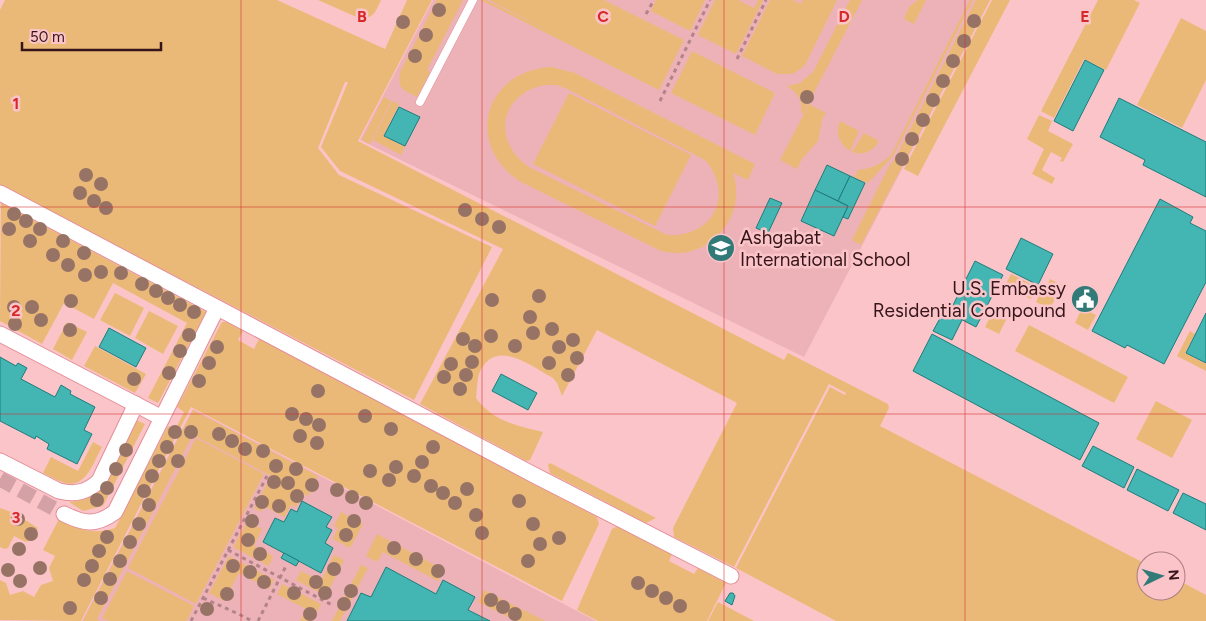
<svg xmlns="http://www.w3.org/2000/svg" width="1206" height="621" font-family="Figtree,sans-serif">
<rect width="100%" height="100%" fill="#fbc4c9"/>
<!-- built -->
<g fill="#edb2b7">
<polygon points="433,0 990,0 804,357 360,140"/>
<polygon points="193,409 596,621 82,621"/>
</g>
<!-- green -->
<g fill="#ebb977" fill-rule="evenodd">
<path d="M 5,0 L 277,0 L 385,49 L 407,0 L 432,0 L 358,141 L 784,360 L 788,353 L 888,404 L 889,408 L 880,426 L 1146,564 L 1146,591 L 1176,591 L 1176,579 L 1206,595 L 1206,621 L 836,621 L 736,568 L 830,387 L 845,395 L 846,393 L 829,384 L 734,567 L 674,537 L 673,528 L 737,403 L 597,330 L 562,396 L 557,383 L 553,378 C 531,366 494,336 479,374 C 477,381 477,391 476,398 C 494,422 516,425 543,432 L 530,460 L 526,461 L 420,404 L 503,249 L 340,171 L 321,147 L 348,82 L 345,82 L 318,148 L 339,175 L 492,247 L 414,400 L 0,185 L 0,10 Z"/>
<path d="M 318,0 L 381,0 C 376,11 374,18 361,19 Z"/>
<path d="M 437,0 L 463,0 L 427,70 L 430,72 L 417,97 C 403,90 397,89 400,72 Z"/>
<polygon points="481,0 486,0 552,33 489,0 604,0 684,40 659,90"/>
<polygon points="656,0 705,0 690,31 651,11"/>
<polygon points="715,0 738,0 754,8 758,0 763,0 736,54 698,35"/>
<polygon points="770,0 793,0 801,4 803,0 837,0 805,65 799,70 792,74 777,74 742,56"/>
<path d="M 850,0 L 862,0 L 803,114 L 801,112 C 803,99 798,94 787,86 L 800,83 L 813,72 Z"/>
<polygon points="918,0 926,0 914,24 904,19 909,7"/>
<path d="M 970,0 L 973,0 L 893,156 L 868,183 L 854,177 L 858,170 C 871,169 881,164 891,155 Z"/>
<polygon points="976,0 990,0 861,245 852,240 888,168 896,157"/>
<polygon points="992,0 1010,0 918,176 904,169"/>
<polygon points="1098,0 1134,0 1140,3 1106,70 1084,59 1054,118 1041,111"/>
<polygon points="1181,18 1206,31 1206,80 1182,128 1137,105"/>
<polygon points="692,51 775,93 755,135 671,93"/>
<path d="M 551,67 L 575,73 L 755,164 L 748,180 L 733,173 C 745,207 723,244 688,252 C 679,254 670,253 661,251 L 521,182 C 464,146 483,71 551,67 ZM 545,85 L 557,85 L 567,89 L 705,160 C 735,195 713,238 667,235 L 529,167 C 491,141 500,93 545,85 Z"/>
<polygon points="569,93 691,155 655,226 533,164"/>
<polygon points="384,97 391,101 370,144 362,140"/>
<polygon points="392,101 399,104 383,136 405,147 401,155 373,140"/>
<polygon points="809,104 826,113 822,120 818,141 802,159 797,169 780,160"/>
<polygon points="1039,115 1052,121 1048,131 1073,144 1063,162 1060,161 1062,158 1051,152 1042,170 1055,178 1052,184 1032,174 1044,149 1027,139"/>
<path d="M 840,121 L 859,131 L 850,151 C 839,144 835,133 840,121 Z"/>
<path d="M 864,133 L 879,141 C 874,151 863,156 852,152 Z"/>
<polygon points="1,203 206,312 158,403 148,398 187,323 113,283 94,319 64,303 42,344 0,321"/>
<polygon points="1011,274 1037,287 1031,299 1005,286"/>
<polygon points="1050,279 1062,285 1050,309 1036,302 1042,289 1045,290"/>
<polygon points="115,293 144,308 130,336 100,320"/>
<polygon points="995,307 1009,314 999,334 985,327"/>
<polygon points="1082,308 1096,315 1088,330 1075,323"/>
<polygon points="149,311 178,326 163,354 135,338"/>
<polygon points="67,322 87,332 72,360 53,349"/>
<path d="M 222,322 L 227,322 L 243,331 L 238,340 L 254,349 L 259,339 L 597,517 L 599,524 L 562,601 L 191,407 L 81,621 L 0,620 L 0,580 L 6,583 L 10,595 L 23,591 L 34,597 L 41,585 L 53,581 L 49,568 L 55,556 L 43,550 L 59,519 C 77,530 94,535 115,528 L 168,426 L 175,430 L 184,412 L 177,407 Z"/>
<polygon points="1029,325 1128,377 1114,403 1015,351"/>
<polygon points="1190,331 1195,334 1185,353 1206,364 1206,371 1177,356"/>
<polygon points="95,346 146,374 135,393 84,366"/>
<polygon points="1156,401 1192,420 1172,458 1136,439"/>
<polygon points="193,410 318,476 308,496 303,494 296,507 291,505 284,517 264,506 261,512 254,508 271,476 193,435 97,619 100,621 83,621"/>
<polygon points="136,420 145,424 103,506 83,511 69,502 82,500 93,495"/>
<polygon points="196,438 264,474 196,604 128,568"/>
<path d="M 93,442 L 102,447 C 94,461 86,489 65,483 C 58,481 50,476 43,473 L 51,457 L 78,471 Z"/>
<polygon points="550,463 656,518 646,523 550,473 548,465"/>
<polygon points="0,508 14,513 38,528 32,540 26,542 14,536 8,548 4,549 0,547"/>
<polygon points="341,512 363,524 350,548 333,539 338,528 334,526"/>
<polygon points="251,515 257,518 254,525 262,529 254,546 273,556 269,566 233,547"/>
<polygon points="616,527 620,527 672,554 669,561 694,574 698,568 726,583 707,621 598,621 577,610 612,529"/>
<polygon points="377,534 444,570 438,581 383,552 377,562 366,556"/>
<polygon points="334,555 344,560 326,596 296,580 301,571 321,581"/>
<polygon points="229,556 274,580 269,589 239,573 224,601 209,593"/>
<polygon points="361,565 368,568 340,621 332,621"/>
<polygon points="127,571 194,606 187,621 109,621 102,618"/>
<polygon points="282,584 321,604 312,621 300,621 306,609 277,594"/>
<polygon points="484,590 545,621 516,621 478,602"/>
<polygon points="718,602 754,621 708,621"/>
</g>
<!-- building -->
<g fill="#43b6b3" stroke="#1c7d7b">
<polygon points="1085,60 1104,70 1073,131 1054,121"/>
<polygon points="1119,98 1206,142 1206,197 1143,165 1145,160 1100,137"/>
<polygon points="399,107 420,117 405,146 384,136"/>
<polygon points="827,165 850,176 838,201 815,190"/>
<polygon points="850,176 865,183 848,219 843,217 848,206 838,201"/>
<polygon points="815,190 848,206 834,236 801,221"/>
<polygon points="770,198 782,203 768,233 756,228"/>
<polygon points="1160,199 1193,217 1190,223 1206,231 1206,282 1164,364 1127,345 1125,348 1092,331"/>
<polygon points="1021,238 1053,254 1038,285 1006,269"/>
<polygon points="975,261 1003,275 976,327 949,313"/>
<polygon points="944,311 962,320 952,340 933,331"/>
<polygon points="1206,313 1206,363 1186,353"/>
<polygon points="109,328 146,348 136,367 99,347"/>
<polygon points="932,334 1099,423 1080,460 913,371"/>
<polygon points="0,357 16,366 18,363 27,368 21,379 55,397 61,385 71,391 70,394 95,407 84,430 92,434 77,464 47,449 49,444 36,436 35,439 0,421"/>
<polygon points="501,374 537,393 528,410 492,391"/>
<polygon points="1093,446 1134,467 1124,488 1082,466"/>
<polygon points="1137,469 1179,490 1168,511 1127,490"/>
<polygon points="1183,493 1206,504 1206,530 1173,513"/>
<polygon points="302,501 332,517 326,527 332,530 325,543 333,548 321,573 263,542 275,518 284,522 291,509 297,512"/>
<polygon points="284,553 299,561 296,566 281,558"/>
<polygon points="386,567 436,594 443,580 475,597 468,610 490,621 347,621 361,593 371,597"/>
<polygon points="730,593 733,593 735,596 732,605 725,601"/>
</g>
<g fill="none" stroke-linecap="round" stroke-linejoin="round">
<!-- minor-tunnel -->
<polyline stroke="#d3a1a6" stroke-width="15" stroke-dasharray="15 8" stroke-linecap="butt" points="0,479 64,514"/>
<defs>
<polyline id="service" points="420,102 473,0"/>
<g id="minor">
<polyline points="0,193 534,475 731,576"/>
<polyline points="0,334 162,418"/>
<path d="M 0,461 L 59,491 C 76,495 87,492 99,481 L 136,404"/>
<path d="M 64,514 C 84,524 96,526 115,512 L 217,308"/>
</g>
</defs>
<!-- service casing -->
<use href="#service" stroke="#e48e97" stroke-width="9"/>
<!-- minor casing -->
<use href="#minor" stroke="#e48e97" stroke-width="17"/>
<!-- path -->
<g stroke="#b28488" stroke-width="3" stroke-dasharray="4 4" stroke-linecap="butt">
<polyline points="646,14 654,0"/>
<polyline points="737,59 766,0"/>
<polyline points="660,101 710,0"/>
<polyline points="228,550 334,606"/>
<path d="M 203,598 C 220,606 236,612 252,621"/>
<polyline points="191,621 267,476"/>
<polyline points="258,621 287,564"/>
</g>
<!-- service -->
<use href="#service" stroke="#fff" stroke-width="8"/>
<!-- minor -->
<use href="#minor" stroke="#fff" stroke-width="15"/>
</g>
<!-- trees -->
<g fill="#977365">
<circle cx="439" cy="10" r="7"/>
<circle cx="974" cy="21" r="7"/>
<circle cx="403" cy="22" r="7"/>
<circle cx="426" cy="35" r="7"/>
<circle cx="964" cy="41" r="7"/>
<circle cx="415" cy="56" r="7"/>
<circle cx="953" cy="61" r="7"/>
<circle cx="943" cy="81" r="7"/>
<circle cx="807" cy="97" r="7"/>
<circle cx="933" cy="100" r="7"/>
<circle cx="923" cy="120" r="7"/>
<circle cx="912" cy="139" r="7"/>
<circle cx="902" cy="159" r="7"/>
<circle cx="86" cy="175" r="7"/>
<circle cx="101" cy="184" r="7"/>
<circle cx="80" cy="193" r="7"/>
<circle cx="94" cy="201" r="7"/>
<circle cx="106" cy="208" r="7"/>
<circle cx="465" cy="210" r="7"/>
<circle cx="14" cy="214" r="7"/>
<circle cx="482" cy="219" r="7"/>
<circle cx="26" cy="221" r="7"/>
<circle cx="499" cy="227" r="7"/>
<circle cx="9" cy="229" r="7"/>
<circle cx="40" cy="229" r="7"/>
<circle cx="30" cy="241" r="7"/>
<circle cx="63" cy="241" r="7"/>
<circle cx="84" cy="253" r="7"/>
<circle cx="53" cy="255" r="7"/>
<circle cx="68" cy="265" r="7"/>
<circle cx="101" cy="272" r="7"/>
<circle cx="121" cy="273" r="7"/>
<circle cx="85" cy="275" r="7"/>
<circle cx="142" cy="284" r="7"/>
<circle cx="156" cy="291" r="7"/>
<circle cx="539" cy="296" r="7"/>
<circle cx="168" cy="298" r="7"/>
<circle cx="492" cy="300" r="7"/>
<circle cx="71" cy="301" r="7"/>
<circle cx="180" cy="305" r="7"/>
<circle cx="14" cy="307" r="7"/>
<circle cx="32" cy="307" r="7"/>
<circle cx="194" cy="312" r="7"/>
<circle cx="530" cy="317" r="7"/>
<circle cx="41" cy="320" r="7"/>
<circle cx="15" cy="324" r="7"/>
<circle cx="552" cy="329" r="7"/>
<circle cx="70" cy="330" r="7"/>
<circle cx="533" cy="333" r="7"/>
<circle cx="189" cy="335" r="7"/>
<circle cx="491" cy="336" r="7"/>
<circle cx="463" cy="339" r="7"/>
<circle cx="573" cy="340" r="7"/>
<circle cx="475" cy="346" r="7"/>
<circle cx="515" cy="346" r="7"/>
<circle cx="217" cy="347" r="7"/>
<circle cx="559" cy="347" r="7"/>
<circle cx="180" cy="351" r="7"/>
<circle cx="577" cy="358" r="7"/>
<circle cx="472" cy="362" r="7"/>
<circle cx="209" cy="363" r="7"/>
<circle cx="549" cy="363" r="7"/>
<circle cx="451" cy="364" r="7"/>
<circle cx="169" cy="373" r="7"/>
<circle cx="466" cy="375" r="7"/>
<circle cx="568" cy="375" r="7"/>
<circle cx="444" cy="377" r="7"/>
<circle cx="134" cy="379" r="7"/>
<circle cx="199" cy="381" r="7"/>
<circle cx="460" cy="389" r="7"/>
<circle cx="318" cy="391" r="7"/>
<circle cx="292" cy="414" r="7"/>
<circle cx="365" cy="416" r="7"/>
<circle cx="306" cy="419" r="7"/>
<circle cx="319" cy="425" r="7"/>
<circle cx="391" cy="429" r="7"/>
<circle cx="175" cy="432" r="7"/>
<circle cx="191" cy="432" r="7"/>
<circle cx="219" cy="434" r="7"/>
<circle cx="300" cy="436" r="7"/>
<circle cx="232" cy="441" r="7"/>
<circle cx="317" cy="443" r="7"/>
<circle cx="167" cy="447" r="7"/>
<circle cx="433" cy="447" r="7"/>
<circle cx="245" cy="449" r="7"/>
<circle cx="126" cy="450" r="7"/>
<circle cx="263" cy="451" r="7"/>
<circle cx="159" cy="461" r="7"/>
<circle cx="178" cy="461" r="7"/>
<circle cx="422" cy="462" r="7"/>
<circle cx="276" cy="466" r="7"/>
<circle cx="396" cy="467" r="7"/>
<circle cx="116" cy="469" r="7"/>
<circle cx="296" cy="469" r="7"/>
<circle cx="370" cy="471" r="7"/>
<circle cx="152" cy="476" r="7"/>
<circle cx="414" cy="476" r="7"/>
<circle cx="389" cy="480" r="7"/>
<circle cx="274" cy="482" r="7"/>
<circle cx="288" cy="483" r="7"/>
<circle cx="312" cy="485" r="7"/>
<circle cx="431" cy="486" r="7"/>
<circle cx="107" cy="488" r="7"/>
<circle cx="467" cy="489" r="7"/>
<circle cx="337" cy="490" r="7"/>
<circle cx="144" cy="491" r="7"/>
<circle cx="443" cy="493" r="7"/>
<circle cx="297" cy="496" r="7"/>
<circle cx="352" cy="497" r="7"/>
<circle cx="97" cy="500" r="7"/>
<circle cx="519" cy="501" r="7"/>
<circle cx="262" cy="502" r="7"/>
<circle cx="366" cy="503" r="7"/>
<circle cx="455" cy="503" r="7"/>
<circle cx="149" cy="505" r="7"/>
<circle cx="279" cy="506" r="7"/>
<circle cx="476" cy="515" r="7"/>
<circle cx="18" cy="519" r="7"/>
<circle cx="252" cy="521" r="7"/>
<circle cx="354" cy="521" r="7"/>
<circle cx="139" cy="524" r="7"/>
<circle cx="533" cy="524" r="7"/>
<circle cx="482" cy="533" r="7"/>
<circle cx="31" cy="534" r="7"/>
<circle cx="346" cy="535" r="7"/>
<circle cx="107" cy="537" r="7"/>
<circle cx="559" cy="538" r="7"/>
<circle cx="248" cy="540" r="7"/>
<circle cx="130" cy="542" r="7"/>
<circle cx="540" cy="544" r="7"/>
<circle cx="394" cy="548" r="7"/>
<circle cx="19" cy="549" r="7"/>
<circle cx="99" cy="551" r="7"/>
<circle cx="260" cy="554" r="7"/>
<circle cx="416" cy="559" r="7"/>
<circle cx="120" cy="561" r="7"/>
<circle cx="528" cy="561" r="7"/>
<circle cx="92" cy="566" r="7"/>
<circle cx="233" cy="566" r="7"/>
<circle cx="40" cy="568" r="7"/>
<circle cx="334" cy="569" r="7"/>
<circle cx="8" cy="570" r="7"/>
<circle cx="438" cy="571" r="7"/>
<circle cx="250" cy="572" r="7"/>
<circle cx="110" cy="579" r="7"/>
<circle cx="84" cy="580" r="7"/>
<circle cx="20" cy="581" r="7"/>
<circle cx="264" cy="582" r="7"/>
<circle cx="316" cy="582" r="7"/>
<circle cx="638" cy="583" r="7"/>
<circle cx="351" cy="591" r="7"/>
<circle cx="652" cy="591" r="7"/>
<circle cx="294" cy="593" r="7"/>
<circle cx="325" cy="593" r="7"/>
<circle cx="227" cy="594" r="7"/>
<circle cx="101" cy="598" r="7"/>
<circle cx="666" cy="598" r="7"/>
<circle cx="491" cy="600" r="7"/>
<circle cx="344" cy="604" r="7"/>
<circle cx="680" cy="606" r="7"/>
<circle cx="503" cy="607" r="7"/>
<circle cx="70" cy="608" r="7"/>
<circle cx="207" cy="609" r="7"/>
<circle cx="310" cy="614" r="7"/>
<circle cx="515" cy="614" r="7"/>
</g>
<!-- grid -->
<path fill="none" stroke="#d62828" stroke-width="1" stroke-opacity="0.55" d="M 241,0 L 241,621M 482,0 L 482,621M 724,0 L 724,621M 965,0 L 965,621M 0,207 L 1206,207M 0,414 L 1206,414"/>
<!-- icons -->
<defs>
<symbol id="school-disc" viewBox="-11 -11 22 22"><circle r="9.5" fill="#317a78" stroke="#fbc4c9"/><path d="M0-5L7-2L0 1L-7-2ZM-4 1L0 2.5L4 1V4Q0 6-4 4Z" fill="#fff"/></symbol>
<symbol id="civic-disc" viewBox="-11 -11 22 22"><circle r="9.5" fill="#317a78" stroke="#fbc4c9"/><path d="M-.6-6.5H3V-4.5H.6V-3L4-1V1h2V6H-6V1h2V-1L-.6-3ZM-1.2 2.5V6h2.4V2.5Z" fill="#fff"/></symbol>
</defs>
<g fill-rule="evenodd">
<use href="#school-disc" x="705" y="232" width="32" height="32"/>
<use href="#civic-disc" x="1069" y="283" width="32" height="32"/>
</g>
<g text-anchor="middle" stroke-width="5" stroke-linejoin="round" paint-order="stroke">
<!-- poi labels -->
<g font-size="19" fill="#351519" stroke="#fbc4c9" text-anchor="start">
<text x="740" y="244">Ashgabat<tspan x="740" dy="22">International School</tspan></text>
<text x="1066" y="295" text-anchor="end">U.S. Embassy<tspan x="1066" dy="22">Residential Compound</tspan></text>
</g>
</g>
<g font-size="16" text-anchor="middle" font-weight="bold" fill="#d62828" stroke="#fbc4c9" stroke-width="5" stroke-linejoin="round" paint-order="stroke">
<text x="362" y="22">B</text>
<text x="603" y="22">C</text>
<text x="844" y="22">D</text>
<text x="1085" y="22">E</text>
<text x="16" y="109">1</text>
<text x="16" y="316">2</text>
<text x="16" y="523">3</text>
</g>
<!-- north arrow -->
<g transform="translate(1161 576) rotate(85)"><circle r="24" fill="#fbc4c9" stroke="#ac7e83"/>
<path d="M0-4L9 19L0 12L-9 19Z" fill="#317a78"/>
<text y="-8" font-size="14" font-weight="bold" text-anchor="middle" fill="#351519">N</text>
</g>
<!-- scale -->
<path d="M22 42v8h139v-8" fill="none" stroke="#351519" stroke-width="2.5"/>
<text x="30" y="42" font-size="15" fill="#351519" stroke="#fbc4c9" stroke-width="4" paint-order="stroke">50 m</text>
</svg>
